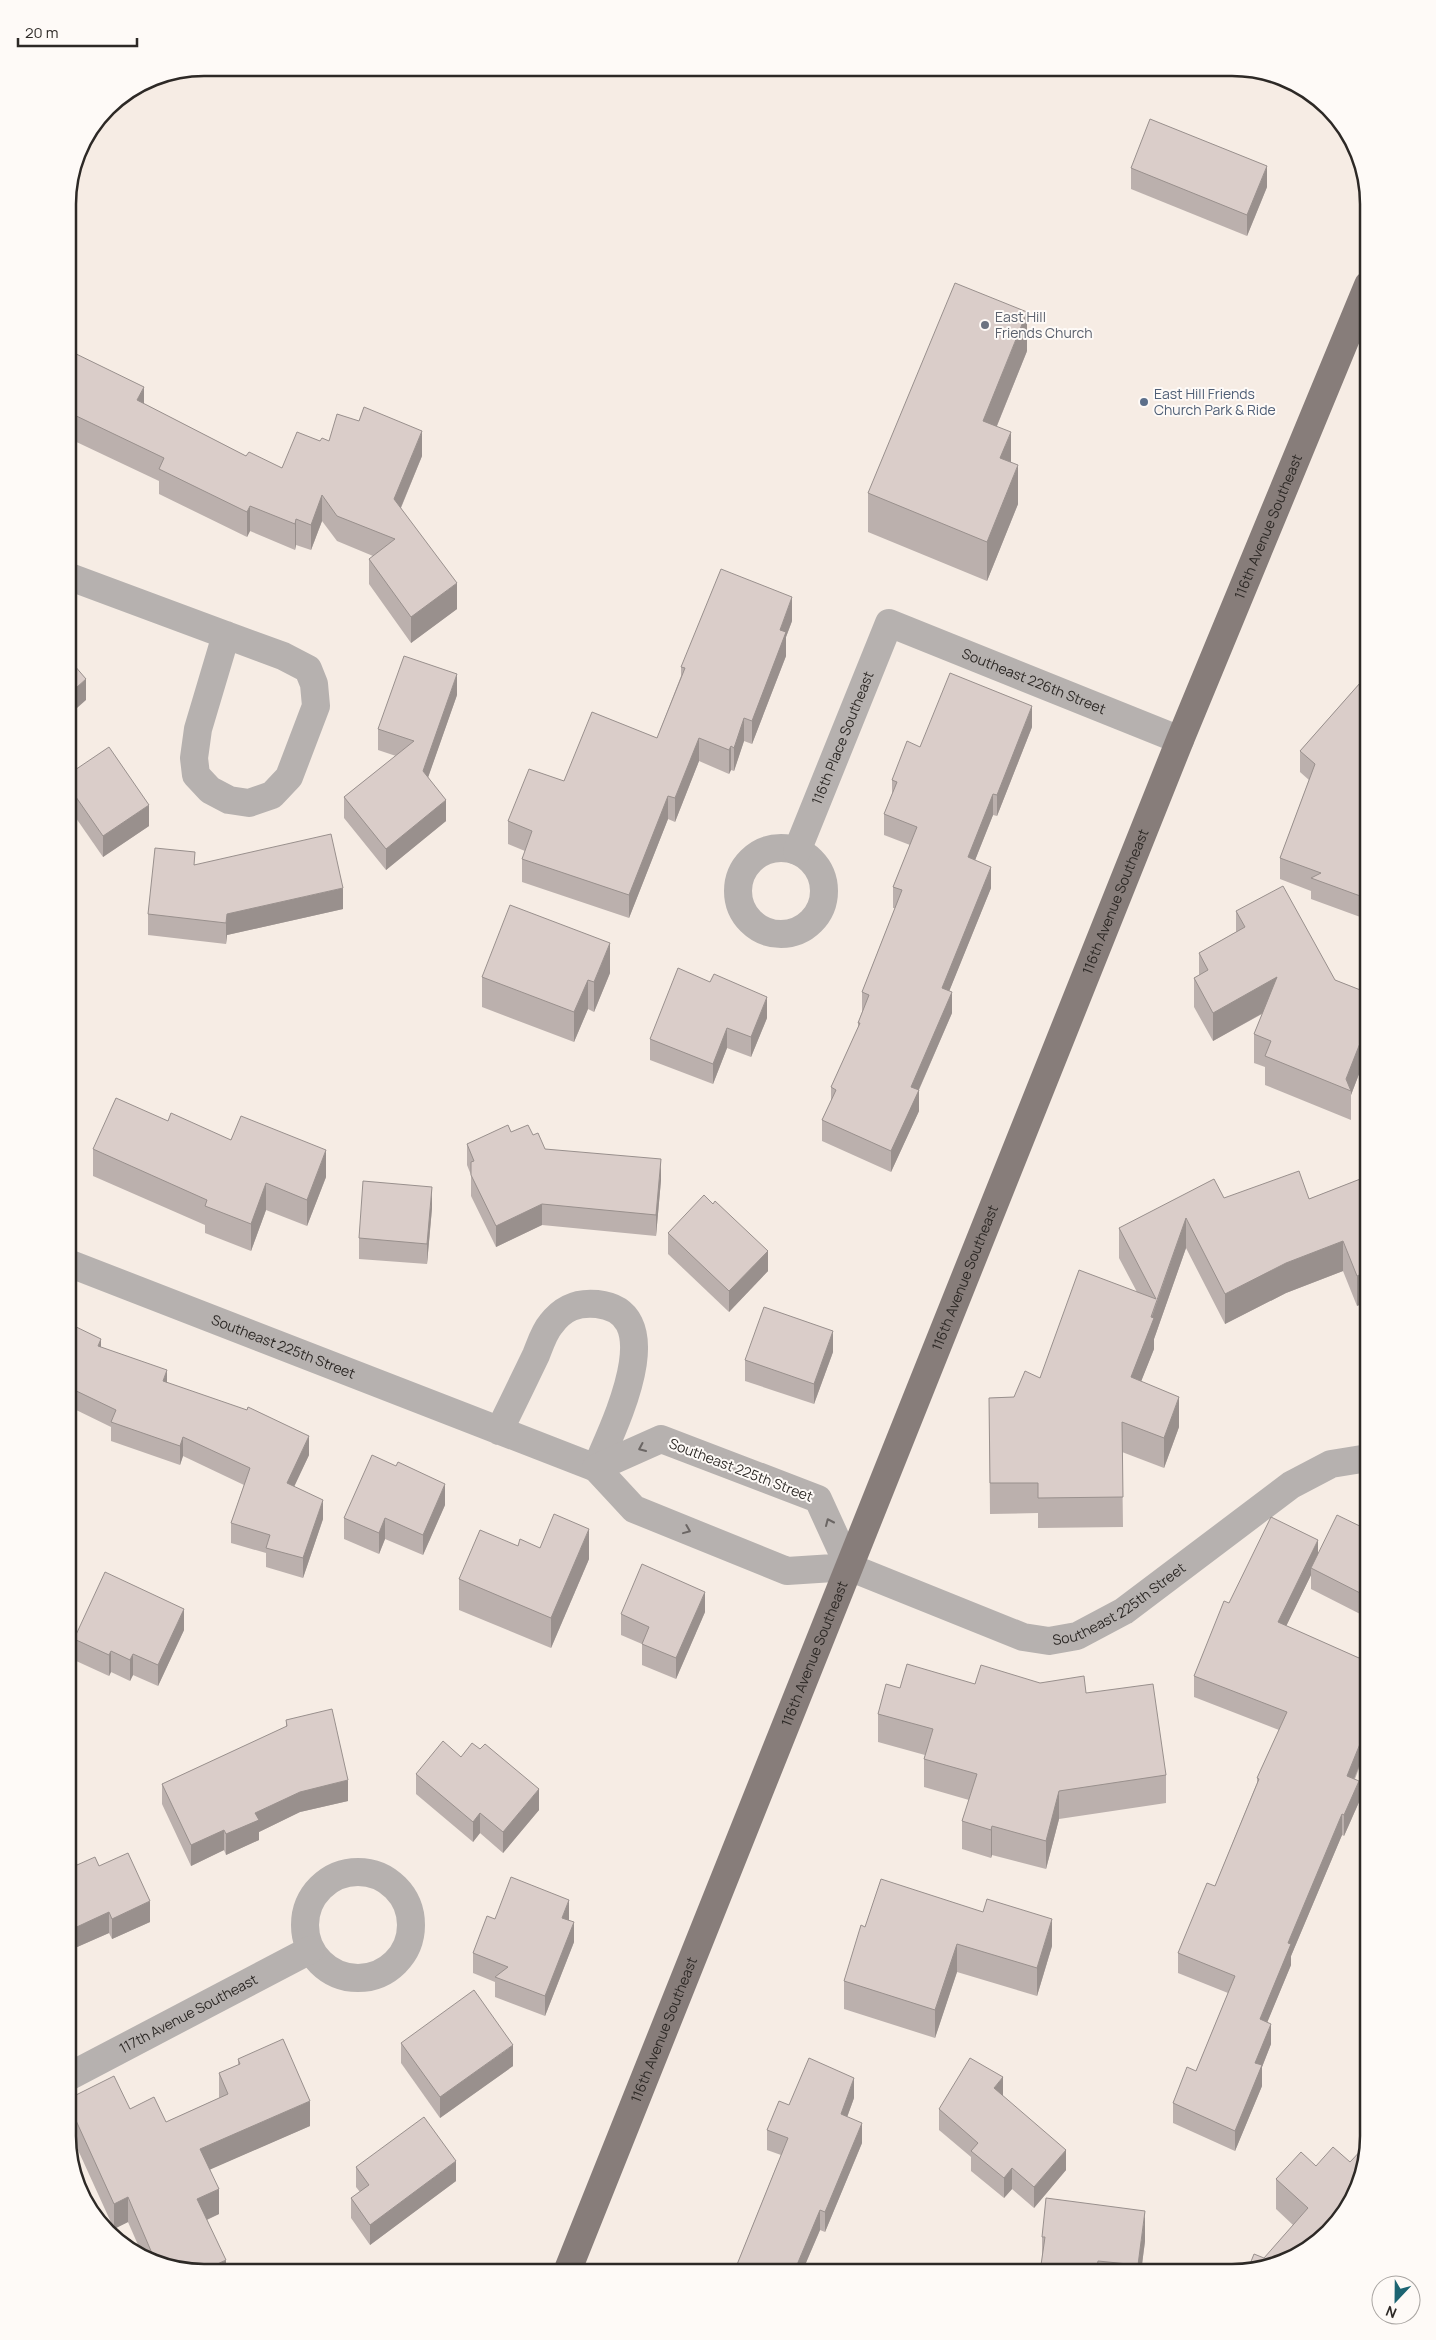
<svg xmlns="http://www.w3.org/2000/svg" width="1436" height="2340" font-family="Manrope,sans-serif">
<rect width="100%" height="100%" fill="#f6ece4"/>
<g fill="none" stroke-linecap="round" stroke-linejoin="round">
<!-- minor -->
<g stroke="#b6b1af" stroke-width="28">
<polyline points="68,576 70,577 226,635 283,656 308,669 314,684 316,706 289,777 272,795 249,803 229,800 210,790 196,775 194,758 198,729 226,635"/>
<circle cx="781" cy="891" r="43"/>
<path id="s1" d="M 797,851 L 889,623 L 1180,740"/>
<path id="s2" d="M 68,1263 L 596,1468 C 611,1431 673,1312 597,1304 C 577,1302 563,1308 551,1324 C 544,1332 540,1345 536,1355 C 524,1380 512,1405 499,1431"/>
<path id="s3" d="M 849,1567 L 818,1499 L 661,1439 L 596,1468 L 634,1509 L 787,1571 L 849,1567 L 1023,1637 L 1049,1641 L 1077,1636 L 1124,1611 L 1291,1485 L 1331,1464 L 1368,1458"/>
<circle cx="358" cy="1925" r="53"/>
<path id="s4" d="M 68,2077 L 310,1950"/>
</g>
<!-- major -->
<path stroke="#877d7a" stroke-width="28" id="s5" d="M 567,2272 L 1180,740 L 1368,285"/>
</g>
<!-- wall -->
<g fill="#bbb0ad">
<polygon points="1131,168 1267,187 1247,236 1131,189"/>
<polygon points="68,350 144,404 246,456 282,468 320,441 329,441 422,456 401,508 457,609 411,643 369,584 369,559 373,556 337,541 322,521 311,550 296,545 295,550 250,531 247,537 159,494 159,481 68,438"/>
<polygon points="1027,351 997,426 1011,462 1018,504 987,581 868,532 868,493"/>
<polygon points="792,621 786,637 786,656 752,744 744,741 734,771 731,770 729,774 699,761 675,822 668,819 629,918 522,882 522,859 525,851 508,844 508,821 564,781 657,738 681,676 681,667"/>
<polygon points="1368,674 1368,903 1363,918 1311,899 1311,891 1280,879 1280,858 1309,780 1300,772 1300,751"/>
<polygon points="457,695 428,777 446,821 386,870 344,818 344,797 396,756 378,750 378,729"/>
<polygon points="1032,727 997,816 993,815 975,860 991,888 949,991 952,1013 919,1090 919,1111 891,1172 822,1141 822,1120 831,1101 831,1087 858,1028 858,1023 862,1012 862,992 895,908 893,908 893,887 910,845 884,835 884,814 892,794 892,780 920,747"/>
<polygon points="69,774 149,826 103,857 69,808"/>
<polygon points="195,865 343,909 227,935 226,944 148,935 148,914"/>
<polygon points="1236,911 1335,980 1368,993 1368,1063 1364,1061 1351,1095 1351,1120 1265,1085 1265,1067 1254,1063 1254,1034 1262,1014 1213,1041 1194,1007 1194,978 1199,975 1199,953 1236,932"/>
<polygon points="610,973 594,1012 588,1009 574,1042 482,1007 482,977"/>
<polygon points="767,1018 751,1057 727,1048 713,1084 650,1060 650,1039"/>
<polygon points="168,1121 231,1140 326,1177 307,1226 266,1210 251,1251 205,1233 205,1225 93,1176 93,1149"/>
<polygon points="511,1132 533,1135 545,1149 661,1180 656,1236 542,1225 496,1247 471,1196 471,1175 467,1165 467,1144"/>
<polygon points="1368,1176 1357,1306 1343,1271 1286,1293 1225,1324 1186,1248 1154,1339 1154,1349 1141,1381 1179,1427 1164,1468 1122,1452 1123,1527 1038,1528 1038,1513 990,1514 989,1398 1014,1397 1040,1378 1137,1292 1119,1258 1119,1228 1224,1198 1309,1199"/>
<polygon points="432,1208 427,1264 359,1259 359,1238"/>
<polygon points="668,1233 768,1271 729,1312 668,1254"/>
<polygon points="68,1323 101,1348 167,1383 309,1455 294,1486 323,1519 303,1578 266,1567 266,1553 231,1543 231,1523 244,1485 183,1456 180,1465 111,1441 111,1427 68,1406"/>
<polygon points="833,1352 814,1404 745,1381 745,1360"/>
<polygon points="445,1505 423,1555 385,1539 379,1554 344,1539 344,1518"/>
<polygon points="1368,1530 1368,1618 1311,1589 1311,1575 1286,1626 1359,1658 1368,1635 1368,1744 1355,1779 1359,1802 1344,1836 1342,1835 1291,1956 1291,1965 1267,2022 1271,2044 1262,2067 1262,2086 1235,2151 1173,2123 1173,2103 1196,2071 1228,1993 1178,1973 1178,1953 1215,1886 1257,1783 1257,1778 1279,1730 1194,1697 1194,1676 1229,1603 1318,1554"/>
<polygon points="518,1546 540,1548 589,1559 551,1648 459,1610 459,1579"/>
<polygon points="705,1612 676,1679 642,1665 642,1644 621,1635 621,1614"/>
<polygon points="184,1630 158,1686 133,1675 130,1681 111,1672 109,1676 74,1660 74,1639"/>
<polygon points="1040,1683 1086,1693 1166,1775 1166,1803 1059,1819 1046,1869 992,1855 991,1858 962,1849 962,1821 969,1800 924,1787 924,1759 925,1755 878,1742 878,1714 900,1688 975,1684"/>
<polygon points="286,1720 348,1801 300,1812 259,1832 259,1840 226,1855 224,1850 191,1866 162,1804 162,1784 286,1727"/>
<polygon points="461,1757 539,1810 503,1853 480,1833 473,1842 416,1794 416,1774"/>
<polygon points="99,1866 150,1922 112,1939 109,1933 68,1951 68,1869"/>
<polygon points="495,1919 569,1920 574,1942 545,2016 495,1997 495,1982 473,1973 473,1953"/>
<polygon points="865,1927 1052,1946 1037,1996 957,1972 935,2038 844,2009 844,1981"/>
<polygon points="401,2043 513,2066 440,2118 401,2063"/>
<polygon points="238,2059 310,2126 210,2169 219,2214 207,2220 226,2272 196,2272 142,2254 128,2222 114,2229 68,2128 68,2099 166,2122 219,2098 219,2073 238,2065"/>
<polygon points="1003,2097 1066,2170 1034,2208 1012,2189 1004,2198 971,2171 971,2157 939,2130 939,2109"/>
<polygon points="854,2098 847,2117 862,2143 825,2232 820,2230 802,2272 734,2272 781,2155 767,2150 767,2130"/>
<polygon points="1350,2162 1264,2258 1293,2225 1276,2209 1276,2179 1316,2166"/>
<polygon points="356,2167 456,2181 370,2245 351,2218 351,2198 360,2192 356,2187"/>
<polygon points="1042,2237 1145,2241 1141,2272 1040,2272 1042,2262"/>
</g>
<!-- shaded-wall -->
<g fill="#99908d">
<polygon points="1267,166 1267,187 1247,236 1247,215"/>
<polygon points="1027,312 1027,351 983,460 983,421"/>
<polygon points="144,387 144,412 137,400"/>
<polygon points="422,431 422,456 394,524 394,499"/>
<polygon points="1011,432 1011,471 1000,458"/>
<polygon points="1018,465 1018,504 987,581 987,542"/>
<polygon points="322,495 322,521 311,550 311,525"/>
<polygon points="250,506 250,531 247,537 247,512"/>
<polygon points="296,519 296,545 295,550 295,524"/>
<polygon points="457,583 457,609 411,643 411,617"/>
<polygon points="792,597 792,621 786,637 786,656 752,744 752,721 780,630"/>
<polygon points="457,674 457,695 423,792 423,771"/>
<polygon points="86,679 86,700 68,716 68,695"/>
<polygon points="1032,706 1032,727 997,816 997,795"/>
<polygon points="744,718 744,741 734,771 734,748"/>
<polygon points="699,738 699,761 675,822 675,798"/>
<polygon points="731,746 731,770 729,774 729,750"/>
<polygon points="993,794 993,815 968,878 968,857"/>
<polygon points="668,796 668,819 629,918 629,895"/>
<polygon points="446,800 446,821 386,870 386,849"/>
<polygon points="149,805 149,826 103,857 103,836"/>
<polygon points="1368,834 1368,854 1364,839"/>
<polygon points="991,867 991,888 942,1009 942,988"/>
<polygon points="1368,882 1368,903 1363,918 1363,897"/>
<polygon points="343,888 343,909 227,935 226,944 226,923 227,914"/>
<polygon points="610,943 610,973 594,1012 594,982"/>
<polygon points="1277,977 1277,1005 1213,1041 1213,1013"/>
<polygon points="588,980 588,1009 574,1042 574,1012"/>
<polygon points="952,992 952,1013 916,1096 919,1090 919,1111 891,1172 891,1151 911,1087"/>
<polygon points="767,997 767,1018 751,1057 751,1037"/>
<polygon points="727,1028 727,1048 713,1084 713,1064"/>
<polygon points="1364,1033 1364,1061 1351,1095 1351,1091 1346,1079"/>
<polygon points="326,1150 326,1177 307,1226 307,1200"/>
<polygon points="661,1159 661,1180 656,1236 656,1215"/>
<polygon points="266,1183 266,1210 251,1251 251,1224"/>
<polygon points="432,1187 432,1208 427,1264 427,1244"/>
<polygon points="542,1204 542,1225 496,1247 496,1226"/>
<polygon points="1186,1218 1186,1248 1154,1339 1154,1349 1131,1407 1131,1377"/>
<polygon points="1343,1241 1343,1271 1286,1293 1225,1324 1225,1294 1286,1263"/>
<polygon points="768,1251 768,1271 729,1312 729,1291"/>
<polygon points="1368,1271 1368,1302 1357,1306 1357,1276"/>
<polygon points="833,1331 833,1352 814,1404 814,1384"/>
<polygon points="101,1339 101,1359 98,1346"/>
<polygon points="167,1370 167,1389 163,1381"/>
<polygon points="1179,1397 1179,1427 1164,1468 1164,1438"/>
<polygon points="309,1436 309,1455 287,1502 287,1483"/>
<polygon points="183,1437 183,1456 180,1465 180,1446"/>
<polygon points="445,1484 445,1505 423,1555 423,1535"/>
<polygon points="323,1500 323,1519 303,1578 303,1558"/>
<polygon points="385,1518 385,1539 379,1554 379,1533"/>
<polygon points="589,1529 589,1559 551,1648 551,1618"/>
<polygon points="1318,1540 1318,1560 1311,1568 1311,1575 1278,1643 1278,1622"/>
<polygon points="705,1592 705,1612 676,1679 676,1658"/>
<polygon points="184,1609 184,1630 158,1686 158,1665"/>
<polygon points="111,1651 111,1672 109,1676 109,1655"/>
<polygon points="133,1654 133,1675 130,1681 130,1660"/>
<polygon points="1368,1724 1368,1744 1347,1796 1347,1776"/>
<polygon points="348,1780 348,1801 300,1812 259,1832 259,1840 226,1855 226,1834 255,1813 300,1792"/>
<polygon points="1359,1781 1359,1802 1344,1836 1344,1815"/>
<polygon points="539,1789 539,1810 503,1853 503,1832"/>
<polygon points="1059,1791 1059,1819 1046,1869 1046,1841"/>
<polygon points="480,1813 480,1833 473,1842 473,1822"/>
<polygon points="1342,1814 1342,1835 1291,1956 1291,1965 1260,2040 1260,2019 1288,1943"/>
<polygon points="992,1826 992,1855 991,1858 991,1830"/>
<polygon points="224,1830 224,1850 191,1866 191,1845"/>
<polygon points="569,1900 569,1920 562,1938 562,1918"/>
<polygon points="150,1901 150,1922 112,1939 112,1919"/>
<polygon points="109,1912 109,1933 68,1951 68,1931"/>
<polygon points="1052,1919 1052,1946 1037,1996 1037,1968"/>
<polygon points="574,1922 574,1942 545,2016 545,1996"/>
<polygon points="957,1944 957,1972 935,2038 935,2010"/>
<polygon points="1271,2024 1271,2044 1262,2067 1262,2086 1235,2151 1235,2131 1255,2063"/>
<polygon points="513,2045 513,2066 440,2118 440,2097"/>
<polygon points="1003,2077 1003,2098 994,2088"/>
<polygon points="854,2078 854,2098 841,2134 841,2114"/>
<polygon points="310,2101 310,2126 200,2174 200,2149"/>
<polygon points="862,2123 862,2143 825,2232 825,2212"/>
<polygon points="1066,2150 1066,2170 1034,2208 1034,2187"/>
<polygon points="456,2161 456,2181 370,2245 370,2225"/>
<polygon points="1012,2168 1012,2189 1004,2198 1004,2178"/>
<polygon points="219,2189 219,2214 197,2224 197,2199"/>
<polygon points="128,2197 128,2222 114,2229 114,2204"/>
<polygon points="820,2210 820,2230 802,2272 794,2272"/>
<polygon points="1145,2211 1145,2241 1141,2272 1138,2272 1138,2265"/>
<polygon points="226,2260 226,2272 200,2272"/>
</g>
<!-- building -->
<g fill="#dacdc9" stroke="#99908d">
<polygon points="1150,119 1267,166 1247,215 1131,168"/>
<polygon points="955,283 1027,312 983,421 1011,432 1000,458 1018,465 987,542 868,493"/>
<polygon points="68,350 144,387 137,400 246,456 249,452 282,468 297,432 320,441 322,438 329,441 337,414 359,421 364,407 422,431 394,499 457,583 411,617 369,559 395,539 337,516 322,495 311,525 296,519 295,524 250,506 247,512 159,469 164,458 68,412"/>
<polygon points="721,569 792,597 780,630 786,632 752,721 744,718 734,748 731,746 729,750 699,738 675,798 668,796 629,895 522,859 532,831 508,821 529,769 564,781 592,712 657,738 685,668 681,667"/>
<polygon points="404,656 457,674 423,771 446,800 386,849 344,797 414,741 378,729"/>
<polygon points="68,658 86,679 68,695"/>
<polygon points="950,673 1032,706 997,795 993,794 968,857 991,867 942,988 952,992 911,1087 919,1090 891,1151 822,1120 836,1090 831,1087 860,1023 858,1023 869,995 862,992 902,890 893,887 917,827 884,814 897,782 892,780 907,741 920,747"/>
<polygon points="1368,674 1368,834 1364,839 1368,841 1368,882 1363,897 1311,878 1321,873 1280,858 1315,764 1300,751"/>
<polygon points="109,747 149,805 103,836 69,787 69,774"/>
<polygon points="331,834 343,888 227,914 226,923 148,914 155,848 195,852 194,865"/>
<polygon points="1283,886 1335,980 1368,993 1368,1034 1364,1033 1346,1079 1351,1091 1265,1056 1271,1041 1254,1034 1277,977 1213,1013 1194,978 1208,970 1199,953 1245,927 1236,911"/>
<polygon points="510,905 610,943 594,982 588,980 574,1012 482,977"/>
<polygon points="678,968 710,982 714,974 767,997 751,1037 727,1028 713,1064 650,1039"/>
<polygon points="116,1098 168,1121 171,1113 231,1140 241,1116 326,1150 307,1200 266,1183 251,1224 205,1206 207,1200 93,1149"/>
<polygon points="508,1125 511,1132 528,1125 533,1135 538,1133 545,1149 661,1159 656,1215 542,1204 496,1226 471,1175 471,1162 474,1161 467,1144"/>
<polygon points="1299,1171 1309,1199 1368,1176 1368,1271 1357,1276 1343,1241 1286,1263 1225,1294 1186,1218 1151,1317 1154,1318 1131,1377 1179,1397 1164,1438 1122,1422 1123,1497 1038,1498 1038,1483 990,1483 989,1398 1014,1397 1025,1371 1040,1378 1079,1270 1156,1299 1119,1228 1214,1179 1224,1198"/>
<polygon points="363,1181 432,1187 427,1244 359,1238"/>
<polygon points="704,1195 713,1204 715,1201 768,1251 729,1291 668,1233"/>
<polygon points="764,1307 833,1331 814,1384 745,1360"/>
<polygon points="68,1323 101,1339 98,1346 167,1370 163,1381 247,1410 248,1407 309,1436 287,1483 323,1500 303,1558 266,1548 270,1535 231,1523 250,1468 183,1437 180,1446 111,1422 116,1410 68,1387"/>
<polygon points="372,1455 396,1466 398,1462 445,1484 423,1535 385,1518 379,1533 344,1518"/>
<polygon points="554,1514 589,1529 551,1618 459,1579 480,1530 518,1546 520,1539 540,1548"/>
<polygon points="1337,1515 1368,1530 1368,1597 1311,1568"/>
<polygon points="1271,1517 1318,1540 1278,1622 1359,1658 1368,1635 1368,1724 1347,1776 1359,1781 1344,1815 1342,1814 1288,1943 1291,1944 1260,2019 1271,2024 1255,2063 1262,2065 1235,2131 1173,2103 1187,2067 1196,2071 1235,1976 1178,1953 1207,1883 1215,1886 1259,1779 1257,1778 1287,1712 1194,1676 1224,1601 1229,1603"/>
<polygon points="642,1564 705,1592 676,1658 642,1644 649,1627 621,1614"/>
<polygon points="105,1572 184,1609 158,1665 133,1654 130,1660 111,1651 109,1655 74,1639"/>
<polygon points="907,1664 975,1684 981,1665 1040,1683 1084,1676 1086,1693 1153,1684 1166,1775 1059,1791 1046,1841 992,1826 991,1830 962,1821 977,1774 924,1759 933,1729 878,1714 886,1684 900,1688"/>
<polygon points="332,1709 348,1780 300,1792 255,1813 259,1820 226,1834 224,1830 191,1845 162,1784 287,1726 286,1720"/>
<polygon points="443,1741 461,1757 472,1743 480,1749 485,1744 539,1789 503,1832 480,1813 473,1822 416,1774"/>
<polygon points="128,1853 150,1901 112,1919 109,1912 68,1931 68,1869 95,1857 99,1866"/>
<polygon points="511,1877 569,1900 562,1918 574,1922 545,1996 495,1977 508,1967 473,1953 487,1916 495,1919"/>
<polygon points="881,1879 983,1912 987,1899 1052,1919 1037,1968 957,1944 935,2010 844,1981 861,1925 865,1927"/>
<polygon points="474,1990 513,2045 440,2097 401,2043"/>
<polygon points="283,2039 310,2101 200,2149 219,2189 197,2199 226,2260 200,2272 196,2272 154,2258 128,2197 114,2204 68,2103 68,2099 114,2076 130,2109 154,2097 166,2122 228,2094 219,2073 240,2064 238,2059"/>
<polygon points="809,2058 854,2078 841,2114 862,2123 825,2212 820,2210 794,2272 734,2272 788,2138 767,2130 779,2101 789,2105"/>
<polygon points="970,2058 1003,2077 994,2088 1066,2150 1034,2187 1012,2168 1004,2178 971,2151 978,2143 939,2109"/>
<polygon points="424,2117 456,2161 370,2225 351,2198 369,2185 356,2167"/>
<polygon points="1366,2145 1346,2211 1292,2258 1248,2269 1254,2254 1264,2258 1308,2208 1276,2179 1301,2152 1316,2166 1333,2147 1350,2162"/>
<polygon points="1046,2198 1145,2211 1138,2265 1098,2261 1096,2272 1040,2272 1045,2237 1042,2237"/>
</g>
<!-- one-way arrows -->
<defs><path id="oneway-chevron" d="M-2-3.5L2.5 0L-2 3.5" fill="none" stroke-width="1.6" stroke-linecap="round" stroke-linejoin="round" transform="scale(1.25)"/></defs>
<g stroke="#6b6664">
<use href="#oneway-chevron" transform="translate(642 1448) rotate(156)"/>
<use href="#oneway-chevron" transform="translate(829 1522) rotate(-114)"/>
<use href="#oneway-chevron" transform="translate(687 1530) rotate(22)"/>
</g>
<!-- markers -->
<circle fill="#6b7280" stroke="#fefaf7" stroke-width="2" cx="985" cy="325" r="5"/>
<circle fill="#5c6f8a" stroke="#fefaf7" stroke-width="2" cx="1144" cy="402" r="5"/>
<g text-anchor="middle" stroke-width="4" stroke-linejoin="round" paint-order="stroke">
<!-- worship labels -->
<g font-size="14" fill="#5b616d" stroke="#fefaf7" text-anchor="start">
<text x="995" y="322">East Hill<tspan x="995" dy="16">Friends Church</tspan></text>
</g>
<!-- service labels -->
<g font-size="14" fill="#4e5e75" stroke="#fefaf7" text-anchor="start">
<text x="1154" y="399">East Hill Friends<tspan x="1154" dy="16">Church Park &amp; Ride</tspan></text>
</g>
<!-- street labels -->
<g font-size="14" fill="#2d2926" stroke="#fefaf7">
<text dy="5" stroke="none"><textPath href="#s5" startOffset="1881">116th Avenue Southeast</textPath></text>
<text dy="5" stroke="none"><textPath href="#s1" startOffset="402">Southeast 226th Street</textPath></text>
<text dy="5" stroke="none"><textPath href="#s1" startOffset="122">116th Place Southeast</textPath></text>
<text dy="5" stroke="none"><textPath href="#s5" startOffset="1476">116th Avenue Southeast</textPath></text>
<text dy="5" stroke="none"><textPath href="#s5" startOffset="1071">116th Avenue Southeast</textPath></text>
<text dy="5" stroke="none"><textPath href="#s2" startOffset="231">Southeast 225th Street</textPath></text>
<text transform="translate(741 1470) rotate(21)" y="5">Southeast 225th Street</text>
<text dy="5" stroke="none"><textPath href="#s3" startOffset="891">Southeast 225th Street</textPath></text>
<text dy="5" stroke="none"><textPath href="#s5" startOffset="666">116th Avenue Southeast</textPath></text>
<text dy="5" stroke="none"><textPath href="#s4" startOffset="136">117th Avenue Southeast</textPath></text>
<text dy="5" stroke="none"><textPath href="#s5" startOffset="261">116th Avenue Southeast</textPath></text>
</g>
</g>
<!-- crop -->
<path d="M0 0H1436V2340H0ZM204 76H1232A128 128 0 0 1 1360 204V2136A128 128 0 0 1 1232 2264H204A128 128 0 0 1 76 2136V204A128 128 0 0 1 204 76Z" fill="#fefaf7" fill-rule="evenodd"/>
<path fill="none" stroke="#2d2926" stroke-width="2.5" d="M204 76H1232A128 128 0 0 1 1360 204V2136A128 128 0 0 1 1232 2264H204A128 128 0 0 1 76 2136V204A128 128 0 0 1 204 76Z"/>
<!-- north arrow -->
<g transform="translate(1396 2300) rotate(202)"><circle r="24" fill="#fefaf7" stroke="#aaa6a3"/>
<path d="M0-4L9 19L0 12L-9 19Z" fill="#1c6472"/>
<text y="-8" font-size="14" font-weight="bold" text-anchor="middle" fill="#2d2926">N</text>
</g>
<!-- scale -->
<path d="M18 38v8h119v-8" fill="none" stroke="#2d2926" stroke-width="2.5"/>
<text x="25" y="38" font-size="15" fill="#2d2926" stroke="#fefaf7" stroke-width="4" paint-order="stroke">20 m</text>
</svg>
